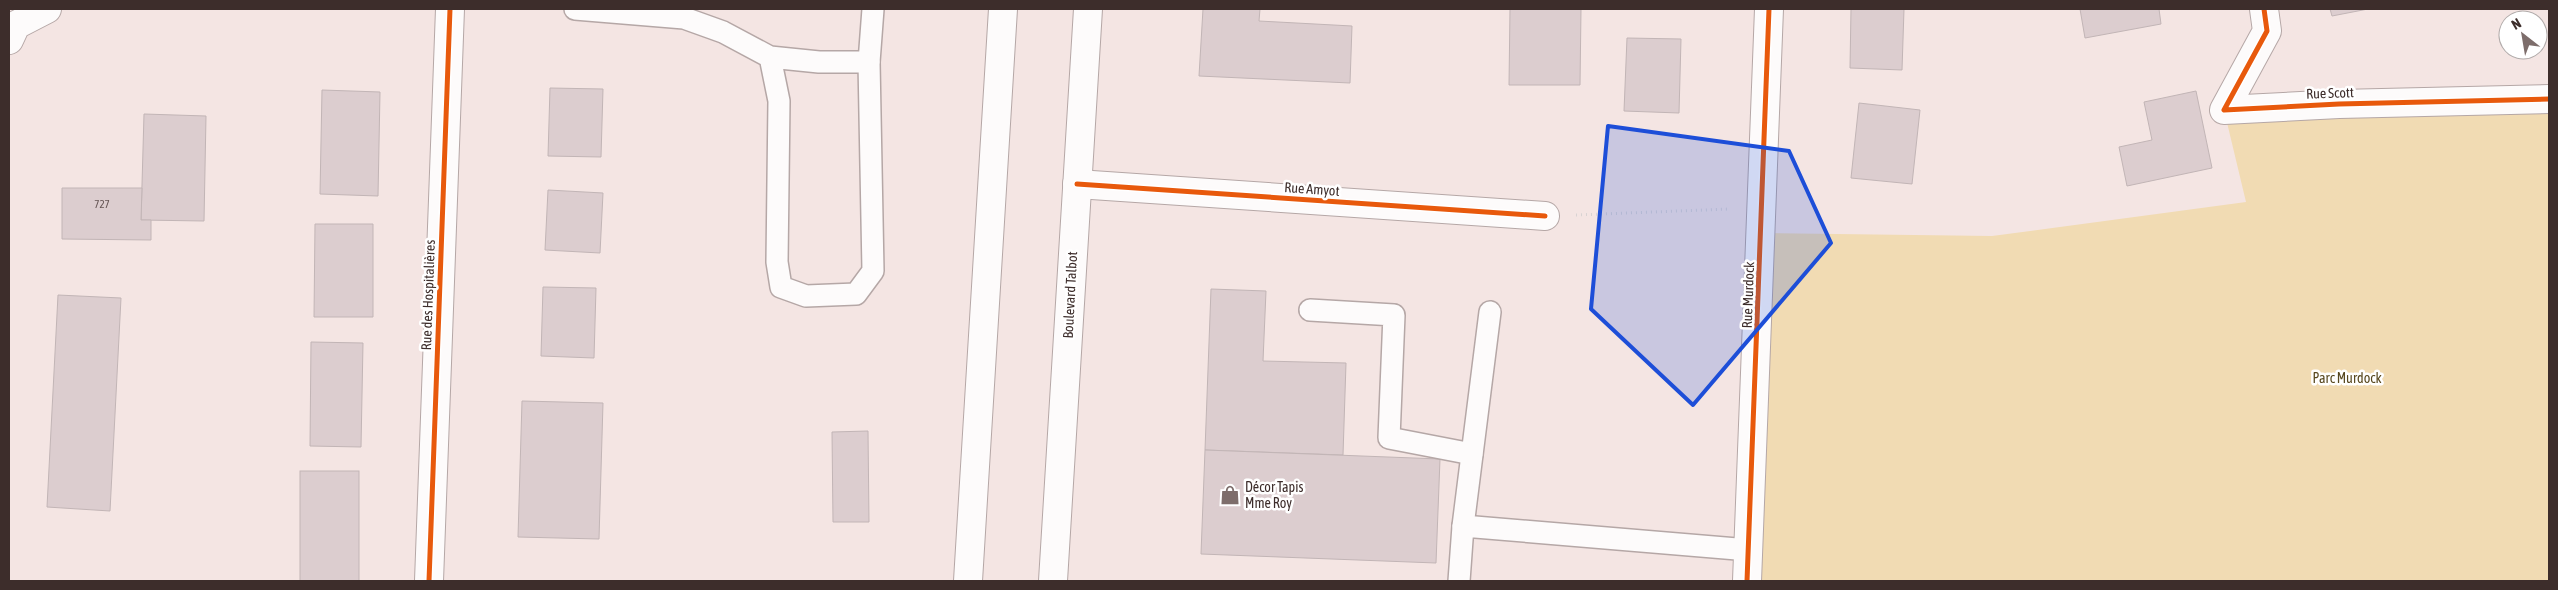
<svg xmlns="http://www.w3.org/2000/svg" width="2558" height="590" font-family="'Asap Condensed',sans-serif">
<rect width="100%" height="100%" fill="#f4e5e3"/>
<!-- green -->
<polygon fill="#f1dbb3" points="2549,93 2549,581 1761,581 1764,233 1992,236 2246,202 2224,110"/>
<!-- building -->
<g fill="#dccdcf" stroke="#c2b5b6">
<polygon points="1203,9 1260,9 1259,21 1352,26 1350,83 1199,76"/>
<polygon points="1510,9 1581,9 1580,85 1509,85"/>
<polygon points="1851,9 1904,9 1902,70 1850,68"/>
<polygon points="2080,9 2159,9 2161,24 2085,38"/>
<polygon points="2330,9 2368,9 2332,16"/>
<polygon points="1627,38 1681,39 1679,113 1624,111"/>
<polygon points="550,88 603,89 601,157 548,156"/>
<polygon points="322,90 380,92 378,196 320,194"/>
<polygon points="2196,91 2212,168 2127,186 2119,147 2152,140 2144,102"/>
<polygon points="1859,103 1920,110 1912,184 1851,178"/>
<polygon points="144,114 206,116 204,221 141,220"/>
<polygon points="62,188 142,188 141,220 151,220 151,240 62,239"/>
<polygon points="548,190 603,193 600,253 545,250"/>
<polygon points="315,224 373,224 373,317 314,317"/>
<polygon points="543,287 596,288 594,358 541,356"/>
<polygon points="1211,289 1266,291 1263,361 1346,363 1343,455 1205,450"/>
<polygon points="58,295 121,298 110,511 47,507"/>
<polygon points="311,342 363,343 361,447 310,446"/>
<polygon points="522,401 603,403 599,539 518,537"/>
<polygon points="868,431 869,522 833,522 832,432"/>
<polygon points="1205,450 1440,459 1436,563 1201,554"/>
<rect x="300" y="471" width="59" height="110"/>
</g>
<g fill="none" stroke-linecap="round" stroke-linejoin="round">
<defs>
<g id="service">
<polyline points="575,9 684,18 723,32 770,57 819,62 869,62 873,271 856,294 806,296 781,287 777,262 779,101 770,57"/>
<polyline points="869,62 873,9"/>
<polyline points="1310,310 1394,315 1389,438 1472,454"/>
<polyline points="1463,526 1490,312"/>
<polyline points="1459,581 1463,526 1749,550"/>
</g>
<g id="minor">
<polyline points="2264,9 2267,31 2224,110 2339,104 2549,99"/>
<polyline points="9,40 16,25 47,9"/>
<polyline points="1077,184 1545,216"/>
<polyline points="429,581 450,9"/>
<polyline points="1747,581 1769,9"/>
</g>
<g id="secondary">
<polyline points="968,581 1003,9"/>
<polyline points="1053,581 1088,9"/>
</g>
</defs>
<!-- service casing -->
<use href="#service" stroke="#b5a7a6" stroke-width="24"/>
<!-- minor casing -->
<use href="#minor" stroke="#b5a7a6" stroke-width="30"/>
<!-- secondary casing -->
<use href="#secondary" stroke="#b5a7a6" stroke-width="30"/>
<!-- path -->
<polyline stroke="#d8d3d3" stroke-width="3" stroke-dasharray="1 4" stroke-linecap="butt" points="1576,215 1730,209"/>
<!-- service -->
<use href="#service" stroke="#fdfbfb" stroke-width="21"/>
<!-- minor -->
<use href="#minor" stroke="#fdfbfb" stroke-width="28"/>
<!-- secondary -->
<use href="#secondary" stroke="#fdfbfb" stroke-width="28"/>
<defs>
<g id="cycleway">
<polyline points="2264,9 2267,31 2224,110 2339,104 2549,99"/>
<polyline points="1077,184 1545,216"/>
<polyline points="429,581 450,9"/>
<polyline points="1747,581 1769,9"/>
</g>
</defs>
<!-- cycleway casing -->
<use href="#cycleway" stroke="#fff" stroke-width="8"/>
<!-- cycleway -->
<use href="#cycleway" stroke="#e8590c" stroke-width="5"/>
</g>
<!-- marked area -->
<path fill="#1d4ed8" fill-opacity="0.2" stroke="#1d4ed8" stroke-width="4" stroke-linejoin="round" d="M 1608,126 L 1789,151 L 1831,243 L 1693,405 L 1591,309 Z"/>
<!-- icons -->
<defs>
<symbol id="shop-bare" viewBox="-9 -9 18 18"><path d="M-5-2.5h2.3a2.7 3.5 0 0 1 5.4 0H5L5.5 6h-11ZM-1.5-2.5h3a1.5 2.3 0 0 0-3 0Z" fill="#7d6d6b" stroke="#fff" stroke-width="2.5" paint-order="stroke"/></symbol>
</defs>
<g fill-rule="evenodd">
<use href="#shop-bare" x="1216" y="481" width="28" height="28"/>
</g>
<g text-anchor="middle" stroke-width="5" stroke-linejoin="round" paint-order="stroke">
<!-- number labels -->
<g font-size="11" fill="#665655">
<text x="102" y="208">727</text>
</g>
<!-- street labels -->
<g font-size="14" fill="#3d2d2b" stroke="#fff">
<text transform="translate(2330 93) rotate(-2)" y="5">Rue Scott</text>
<text transform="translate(1312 189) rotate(4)" y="5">Rue Amyot</text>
<text transform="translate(428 295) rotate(-88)" y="5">Rue des Hospitalières</text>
<text transform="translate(1070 295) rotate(-87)" y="5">Boulevard Talbot</text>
<text transform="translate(1748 295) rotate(-88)" y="5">Rue Murdock</text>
</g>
<!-- park labels -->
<g font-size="14" fill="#58481f" stroke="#fff">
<text x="2347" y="383">Parc Murdock</text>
</g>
<!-- poi labels -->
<g font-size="14" fill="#3d2d2b" stroke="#fff" text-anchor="start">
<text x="1245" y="492">Décor Tapis<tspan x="1245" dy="16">Mme Roy</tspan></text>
</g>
</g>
<!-- border -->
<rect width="2558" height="590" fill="none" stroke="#3d2d2b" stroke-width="20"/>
<!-- north arrow -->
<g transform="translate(2523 35) rotate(329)"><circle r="24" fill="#ffffff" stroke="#b1abaa"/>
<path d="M0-4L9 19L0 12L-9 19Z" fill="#7d6d6b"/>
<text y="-8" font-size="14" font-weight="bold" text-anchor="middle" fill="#3d2d2b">N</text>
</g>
</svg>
